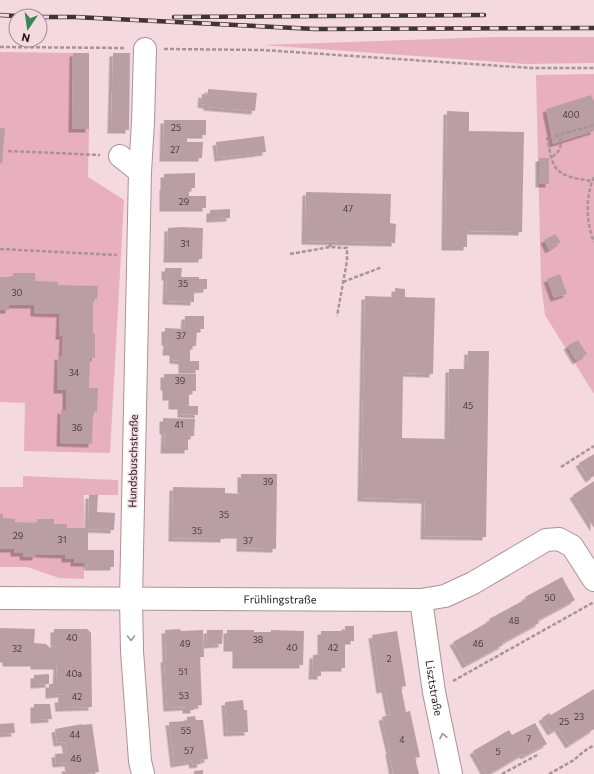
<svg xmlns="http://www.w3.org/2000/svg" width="594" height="774" font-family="Commissioner,sans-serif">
<defs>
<filter id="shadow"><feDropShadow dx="-3.5" dy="3.5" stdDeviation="0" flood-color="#0004"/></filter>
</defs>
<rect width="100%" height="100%" fill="#f4d9df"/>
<!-- green -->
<g fill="#e8afbf">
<polygon points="493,37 594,37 594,63 526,64 263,45"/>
<polygon points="0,52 73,53 72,129 89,129 88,177 124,200 110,453 24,451 25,403 0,402"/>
<polygon points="594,74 594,394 545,315 541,283 536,75"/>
<polygon points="23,476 118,480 118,495 84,495 84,579 59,578 27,567 0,567 0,487 23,487"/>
</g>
<!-- building -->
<g fill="#b99fa5" filter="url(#shadow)">
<polygon points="73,53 89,53 89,129 72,129"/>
<polygon points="113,53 130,53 129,130 111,130"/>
<polygon points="208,89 257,93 255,111 207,107 207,105 201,104 202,94 208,95"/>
<polygon points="591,95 594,101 594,131 553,144 546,109"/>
<polygon points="447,111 469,112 469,131 524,132 522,232 467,231 467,247 445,247"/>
<polygon points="164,120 206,120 206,135 187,135 187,142 203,142 202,158 163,158"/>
<polygon points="0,128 5,128 2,164 0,163"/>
<polygon points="264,136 266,152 218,158 216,142"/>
<rect x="539" y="158" width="10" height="26"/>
<polygon points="195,173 195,188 189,188 189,196 206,196 206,208 163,208 163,187 164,186 164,174"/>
<polygon points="306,192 391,194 390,223 396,224 395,243 305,241"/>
<polygon points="230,209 230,218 210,219 210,210"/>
<polygon points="181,227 203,228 202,259 167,259 168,228"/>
<polygon points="555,234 561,242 549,250 544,240"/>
<polygon points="165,268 182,268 181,277 199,277 199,279 207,279 207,289 194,290 194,302 166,301 167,277 165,277"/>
<polygon points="13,273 35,273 35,281 58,282 58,285 98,286 97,299 93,299 93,333 95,334 95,358 90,358 89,388 98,388 97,412 93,412 92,444 60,443 61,410 66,411 66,390 57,390 58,356 62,357 63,336 59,336 60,314 34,313 34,305 9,305 9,310 0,310 0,277 13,277"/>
<polygon points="560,274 567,294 554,298 547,279"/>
<polygon points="395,288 405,289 405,297 435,298 433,374 403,373 402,438 448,439 449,369 467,369 468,351 489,351 486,537 424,536 425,500 361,498 365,296 395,297"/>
<polygon points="185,316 204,316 204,329 197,329 196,346 190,346 190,361 199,361 199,370 182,370 182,361 173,360 173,352 166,352 167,342 165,342 165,328 184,329"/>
<polygon points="578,340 587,354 576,361 567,346"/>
<polygon points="164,374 196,374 196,391 189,391 189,406 198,406 198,415 181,414 181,406 172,406 172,397 166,397 166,387 164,387"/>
<polygon points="163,418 195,419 194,436 188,436 188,450 164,450 165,431 163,431"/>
<polygon points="594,454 594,476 589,479 579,463"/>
<polygon points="241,474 277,474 276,549 240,548 240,535 224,535 224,539 172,538 173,487 225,488 225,493 241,494"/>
<polygon points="594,481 594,528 573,495"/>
<polygon points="89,495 98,495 97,512 115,513 114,530 88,529 88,550 114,550 114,567 88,567 87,563 74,563 74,559 65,559 65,555 36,554 36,557 23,557 23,553 14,553 14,549 0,549 0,514 3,514 3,518 15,519 15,522 37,523 37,519 54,519 54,524 67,524 67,528 88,528"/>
<polygon points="562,577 575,600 538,620 539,623 502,643 503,645 466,665 453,642 490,621 489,619 526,599 525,597"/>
<polygon points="345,626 354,626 354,641 345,641 345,668 321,668 321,676 312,676 313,655 321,654 321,631 345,631"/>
<polygon points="0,628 35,629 34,643 46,644 50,648 54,645 54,629 87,629 91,633 92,707 59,708 58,699 62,699 62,694 49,695 49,684 56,684 57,666 34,666 34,663 6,663 6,659 0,659"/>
<polygon points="180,629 181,631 203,630 204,657 200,657 202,705 194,706 194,710 186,710 186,707 167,708 164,659 166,659 165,630"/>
<polygon points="207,630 223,630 222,644 206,645"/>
<polygon points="227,630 254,630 254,632 271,632 271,630 304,631 303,665 236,665 236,648 227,648"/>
<polygon points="397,631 406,686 401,687 406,712 410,711 420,757 415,758 419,774 393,774 389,751 390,751 382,717 390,715 385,689 380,690 372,635"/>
<polygon points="49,674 49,684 34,685 34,675"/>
<polygon points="594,689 594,729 569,745 558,728 551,732 542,718 549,713 551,715"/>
<polygon points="243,700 244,710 247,710 248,732 227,733 225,702"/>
<polygon points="34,704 50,704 52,719 34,720"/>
<polygon points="195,716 196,720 203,720 208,759 200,760 201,764 193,765 192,761 174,764 169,722 187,721 187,717"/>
<polygon points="14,723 15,733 0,734 0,724"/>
<polygon points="535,723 547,744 524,756 523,754 489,774 486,774 473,751 509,730 512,735"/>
<polygon points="82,724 82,725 92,724 99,772 86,774 66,774 65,768 69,768 68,763 56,764 55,754 67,753 65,742 57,743 55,729"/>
<polygon points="203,770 203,774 194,774 194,771"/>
</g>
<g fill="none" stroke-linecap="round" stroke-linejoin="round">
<defs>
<g id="minor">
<polyline points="120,156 140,172 131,599 132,651 140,761 143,774"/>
<polyline points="140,172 143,122 145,49"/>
<path id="s1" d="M 0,598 L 421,600 L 445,596 L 473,583 L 546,540 L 559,539 L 572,546 L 594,580"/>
<path id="s2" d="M 421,600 L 434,692 L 451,774"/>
</g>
</defs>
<!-- minor casing -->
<use href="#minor" stroke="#ab9298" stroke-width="24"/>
<!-- path -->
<g stroke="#a89498" stroke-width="2.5" stroke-dasharray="4 2" stroke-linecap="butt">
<polyline points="0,47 125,48"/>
<polyline points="164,49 263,50 531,68 594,68"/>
<polyline points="555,136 594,125"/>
<path d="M 547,137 C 549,146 550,157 554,165 C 561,178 580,179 592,181"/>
<polyline points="8,151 100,155"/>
<path d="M 552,157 C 561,151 562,145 559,136"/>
<path d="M 594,177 C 585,197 586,222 594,242"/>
<polyline points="330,247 330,242"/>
<polyline points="0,249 117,255"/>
<polyline points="290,254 330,247 347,248 347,261 337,316"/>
<polyline points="343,282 382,267"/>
<polyline points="561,467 594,446"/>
<polyline points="453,681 594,602"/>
<polyline points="502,774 539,754"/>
<polyline points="549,774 574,760 583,752 594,745"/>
</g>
<!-- minor -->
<use href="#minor" stroke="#fff" stroke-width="22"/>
<defs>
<g id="rail">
<polyline points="0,15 16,16"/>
<polyline points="40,17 75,17 315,29 594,28"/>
<polyline points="174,17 484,15"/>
</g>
</defs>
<!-- rail casing -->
<use href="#rail" stroke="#3f3436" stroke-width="4.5"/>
<!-- rail -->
<use href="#rail" stroke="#f4d9df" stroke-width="3" stroke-dasharray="9" stroke-linecap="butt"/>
</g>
<!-- one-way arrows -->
<defs><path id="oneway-chevron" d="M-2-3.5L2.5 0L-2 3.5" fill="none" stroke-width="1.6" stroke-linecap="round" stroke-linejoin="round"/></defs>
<g stroke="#9c9898">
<use href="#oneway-chevron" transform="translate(131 638) rotate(90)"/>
<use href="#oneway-chevron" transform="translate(443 736) rotate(-102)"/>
</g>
<g text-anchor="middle" stroke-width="3" stroke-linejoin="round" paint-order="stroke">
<!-- number labels -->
<g font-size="9" fill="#483a3e">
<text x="571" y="118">400</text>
<text x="176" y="131">25</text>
<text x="175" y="153">27</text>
<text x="184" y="205">29</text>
<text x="348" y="212">47</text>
<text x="185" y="247">31</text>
<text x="183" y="287">35</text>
<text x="17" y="296">30</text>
<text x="181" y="339">37</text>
<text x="74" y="376">34</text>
<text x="180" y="384">39</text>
<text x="468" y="409">45</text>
<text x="179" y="428">41</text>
<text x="77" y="431">36</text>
<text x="268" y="485">39</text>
<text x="224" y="518">35</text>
<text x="197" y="534">35</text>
<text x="18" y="539">29</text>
<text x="62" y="543">31</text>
<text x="248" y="544">37</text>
<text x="550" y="601">50</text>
<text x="514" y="624">48</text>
<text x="72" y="641">40</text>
<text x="258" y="643">38</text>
<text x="185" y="647">49</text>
<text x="478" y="647">46</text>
<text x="292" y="651">40</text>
<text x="333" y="651">42</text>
<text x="17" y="652">32</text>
<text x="389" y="662">2</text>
<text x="183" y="675">51</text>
<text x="74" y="677">40a</text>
<text x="184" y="699">53</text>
<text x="77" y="700">42</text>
<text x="579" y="720">23</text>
<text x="564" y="725">25</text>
<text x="186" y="734">55</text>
<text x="75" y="738">44</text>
<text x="529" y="742">7</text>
<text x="402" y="743">4</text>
<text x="189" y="754">57</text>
<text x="498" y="755">5</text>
<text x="76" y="762">46</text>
</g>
<!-- street labels -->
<g font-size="11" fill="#22191b" stroke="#f4d9df">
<text transform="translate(133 461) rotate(-89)" y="4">Hundsbuschstraße</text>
<text dy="4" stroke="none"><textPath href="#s1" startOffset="280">Frühlingstraße</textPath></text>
<text dy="4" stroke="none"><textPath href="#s2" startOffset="89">Lisztstraße</textPath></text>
</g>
</g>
<!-- north arrow -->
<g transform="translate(28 28) rotate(193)"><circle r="19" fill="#f4d9df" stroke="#a08c91"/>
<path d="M0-3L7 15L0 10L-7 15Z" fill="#398756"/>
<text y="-6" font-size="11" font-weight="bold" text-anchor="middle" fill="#22191b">N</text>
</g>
</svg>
